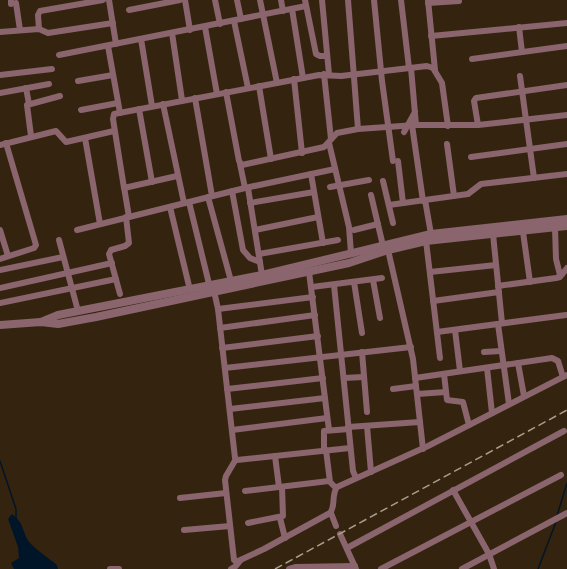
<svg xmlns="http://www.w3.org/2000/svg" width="567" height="569" font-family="'Public Sans',sans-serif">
<rect width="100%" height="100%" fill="#34240f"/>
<!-- water -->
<path fill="#011528" d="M 12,514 C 26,524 21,534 32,545 C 39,552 49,558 57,565 L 58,569 L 14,569 L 11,563 L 19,558 L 18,547 L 8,519 Z"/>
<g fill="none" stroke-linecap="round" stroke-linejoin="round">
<!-- stream -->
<g stroke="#011528" stroke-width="1.5">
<polyline points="0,461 16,509 16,519"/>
<polyline points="557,516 567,483"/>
<polyline points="538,569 556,522"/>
</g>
<!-- minor -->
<g stroke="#8a656d" stroke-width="6">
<polyline points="11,0 11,4"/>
<polyline points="109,0 116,44"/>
<polyline points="185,0 190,30"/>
<polyline points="215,0 220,24"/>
<polyline points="237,0 241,19"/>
<polyline points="260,0 277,83"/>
<polyline points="281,0 283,11"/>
<polyline points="305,0 316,54 320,56 327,56"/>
<polyline points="322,0 329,74"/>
<polyline points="348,0 358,129"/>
<polyline points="374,0 382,81 393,161"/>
<polyline points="401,0 409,68"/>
<polyline points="428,0 435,70"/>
<polyline points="16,3 20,30"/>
<polyline points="428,3 459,1"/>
<polyline points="292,9 303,78"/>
<polyline points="129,10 180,0"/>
<polyline points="234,21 248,88"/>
<polyline points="205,27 217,94"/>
<polyline points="519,27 522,52"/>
<polyline points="39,29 38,15 40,11 103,0"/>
<polyline points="0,32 39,29 48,33 113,23"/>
<polyline points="172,33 182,100"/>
<polyline points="431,36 567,23"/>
<polyline points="141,39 152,106"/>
<polyline points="108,46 120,113"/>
<polyline points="59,55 306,6"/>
<polyline points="472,59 567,46"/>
<polyline points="411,68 416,125"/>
<polyline points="324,74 331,139"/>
<polyline points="0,75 52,69"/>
<polyline points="520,76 534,178"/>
<polyline points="294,79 302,153"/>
<polyline points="78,81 113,75"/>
<polyline points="259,86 271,159"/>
<polyline points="26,88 29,104"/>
<polyline points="226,92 239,161 242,165 324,147 337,133 358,129 416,125 478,125 567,115"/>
<polyline points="0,93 49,84"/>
<polyline points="195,98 212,196"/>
<polyline points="163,104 184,203"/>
<polyline points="139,109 152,182"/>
<polyline points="81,110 118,103"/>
<polyline points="412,125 423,201"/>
<polyline points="478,125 474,101 476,98 567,85"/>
<polyline points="404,132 415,112"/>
<polyline points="31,136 27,105 60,96"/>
<polyline points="85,138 100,224"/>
<polyline points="329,143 349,227 351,253"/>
<polyline points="447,144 454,196"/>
<polyline points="0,145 56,131 66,142 114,131"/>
<polyline points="471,157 567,144"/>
<polyline points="398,161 403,203"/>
<polyline points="240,164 245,188"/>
<polyline points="311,174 323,243"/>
<polyline points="177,176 124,188 113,119 114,114 319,75 341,76 427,66 433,68 442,83 448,126"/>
<polyline points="383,181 393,223"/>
<polyline points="124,187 129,217"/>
<polyline points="330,187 369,180"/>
<polyline points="248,188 262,275"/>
<polyline points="232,191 243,250 250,258 260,262"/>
<polyline points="371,195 384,250"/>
<polyline points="208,197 231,281"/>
<polyline points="425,200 431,234"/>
<polyline points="189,202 210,288"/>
<polyline points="250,203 314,192"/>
<polyline points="389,205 468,194 481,184 567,174"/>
<polyline points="170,207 190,290"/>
<polyline points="555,228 556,259 560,275"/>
<polyline points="0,230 8,256"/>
<polyline points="77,230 245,188 335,169"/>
<polyline points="255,230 318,217"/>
<polyline points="354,230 378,224"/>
<polyline points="523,232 530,282"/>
<polyline points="493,234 502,323"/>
<polyline points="59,240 78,311"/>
<polyline points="426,241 440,358"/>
<polyline points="388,250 413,359 423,449"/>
<polyline points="259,254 338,240"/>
<polyline points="0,259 34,248 36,245 6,143"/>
<polyline points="0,270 63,257"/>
<polyline points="309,272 329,430"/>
<polyline points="430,272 496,265"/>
<polyline points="373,280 380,318"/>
<polyline points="354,282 362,333"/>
<polyline points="334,285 353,471 356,478"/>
<polyline points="498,286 556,278 560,277 567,268"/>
<polyline points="312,287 382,278"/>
<polyline points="0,288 112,263"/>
<polyline points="214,291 218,309 235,458 237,460 350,448"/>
<polyline points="120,294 109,254 111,250 125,246 129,243 126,217"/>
<polyline points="433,301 499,292"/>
<polyline points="0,303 116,279"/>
<polyline points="218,309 313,297"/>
<polyline points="498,324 509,404"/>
<polyline points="220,328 315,315"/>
<polyline points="455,330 460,371"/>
<polyline points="437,332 566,315"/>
<polyline points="222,348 318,336"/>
<polyline points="362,352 367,412"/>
<polyline points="484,352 501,351"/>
<polyline points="518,363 524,396"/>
<polyline points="225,368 411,347"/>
<polyline points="487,368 492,413"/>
<polyline points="444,374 447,400 463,402 469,425"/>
<polyline points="344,378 363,377"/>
<polyline points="415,378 552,358 558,361 563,377"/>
<polyline points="227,389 323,378"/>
<polyline points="393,389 416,386"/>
<polyline points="417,394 446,392"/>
<polyline points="230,409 325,398"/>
<polyline points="367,426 371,472"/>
<polyline points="348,427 420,422"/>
<polyline points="232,430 327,418"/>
<polyline points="326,450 330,482 336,488"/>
<polyline points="324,451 324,431 349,429"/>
<polyline points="275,456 279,487"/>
<path d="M 236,459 L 226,476 L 225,480 L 234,560 L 236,562 L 264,549 L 330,513 C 336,506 331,495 337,487 L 428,446 L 567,375"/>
<polyline points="453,490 489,554 494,569"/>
<polyline points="245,491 329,481"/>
<polyline points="180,498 226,493"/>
<polyline points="331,513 336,526"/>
<polyline points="280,518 285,538"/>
<polyline points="248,523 283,516 282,487"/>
<polyline points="184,530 230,526"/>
<polyline points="340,534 356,569"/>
<polyline points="347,548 564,431"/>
<polyline points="110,569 119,569"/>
<polyline points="231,569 236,566 240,561"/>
<polyline points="289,569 296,567 355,566"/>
<polyline points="381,569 561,475"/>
<polyline points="462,569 567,513"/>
</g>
<!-- tertiary -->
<g stroke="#8a656d" stroke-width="8">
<polyline points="41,322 58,315 262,275 431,234 567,219"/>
<polyline points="0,325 41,322 58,324 96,317 349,263 388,250 426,241 567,226"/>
</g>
<!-- rail -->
<polyline stroke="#aa9d8c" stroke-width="1.5" stroke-dasharray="8 4" stroke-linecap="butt" points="275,569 567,410"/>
</g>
</svg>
